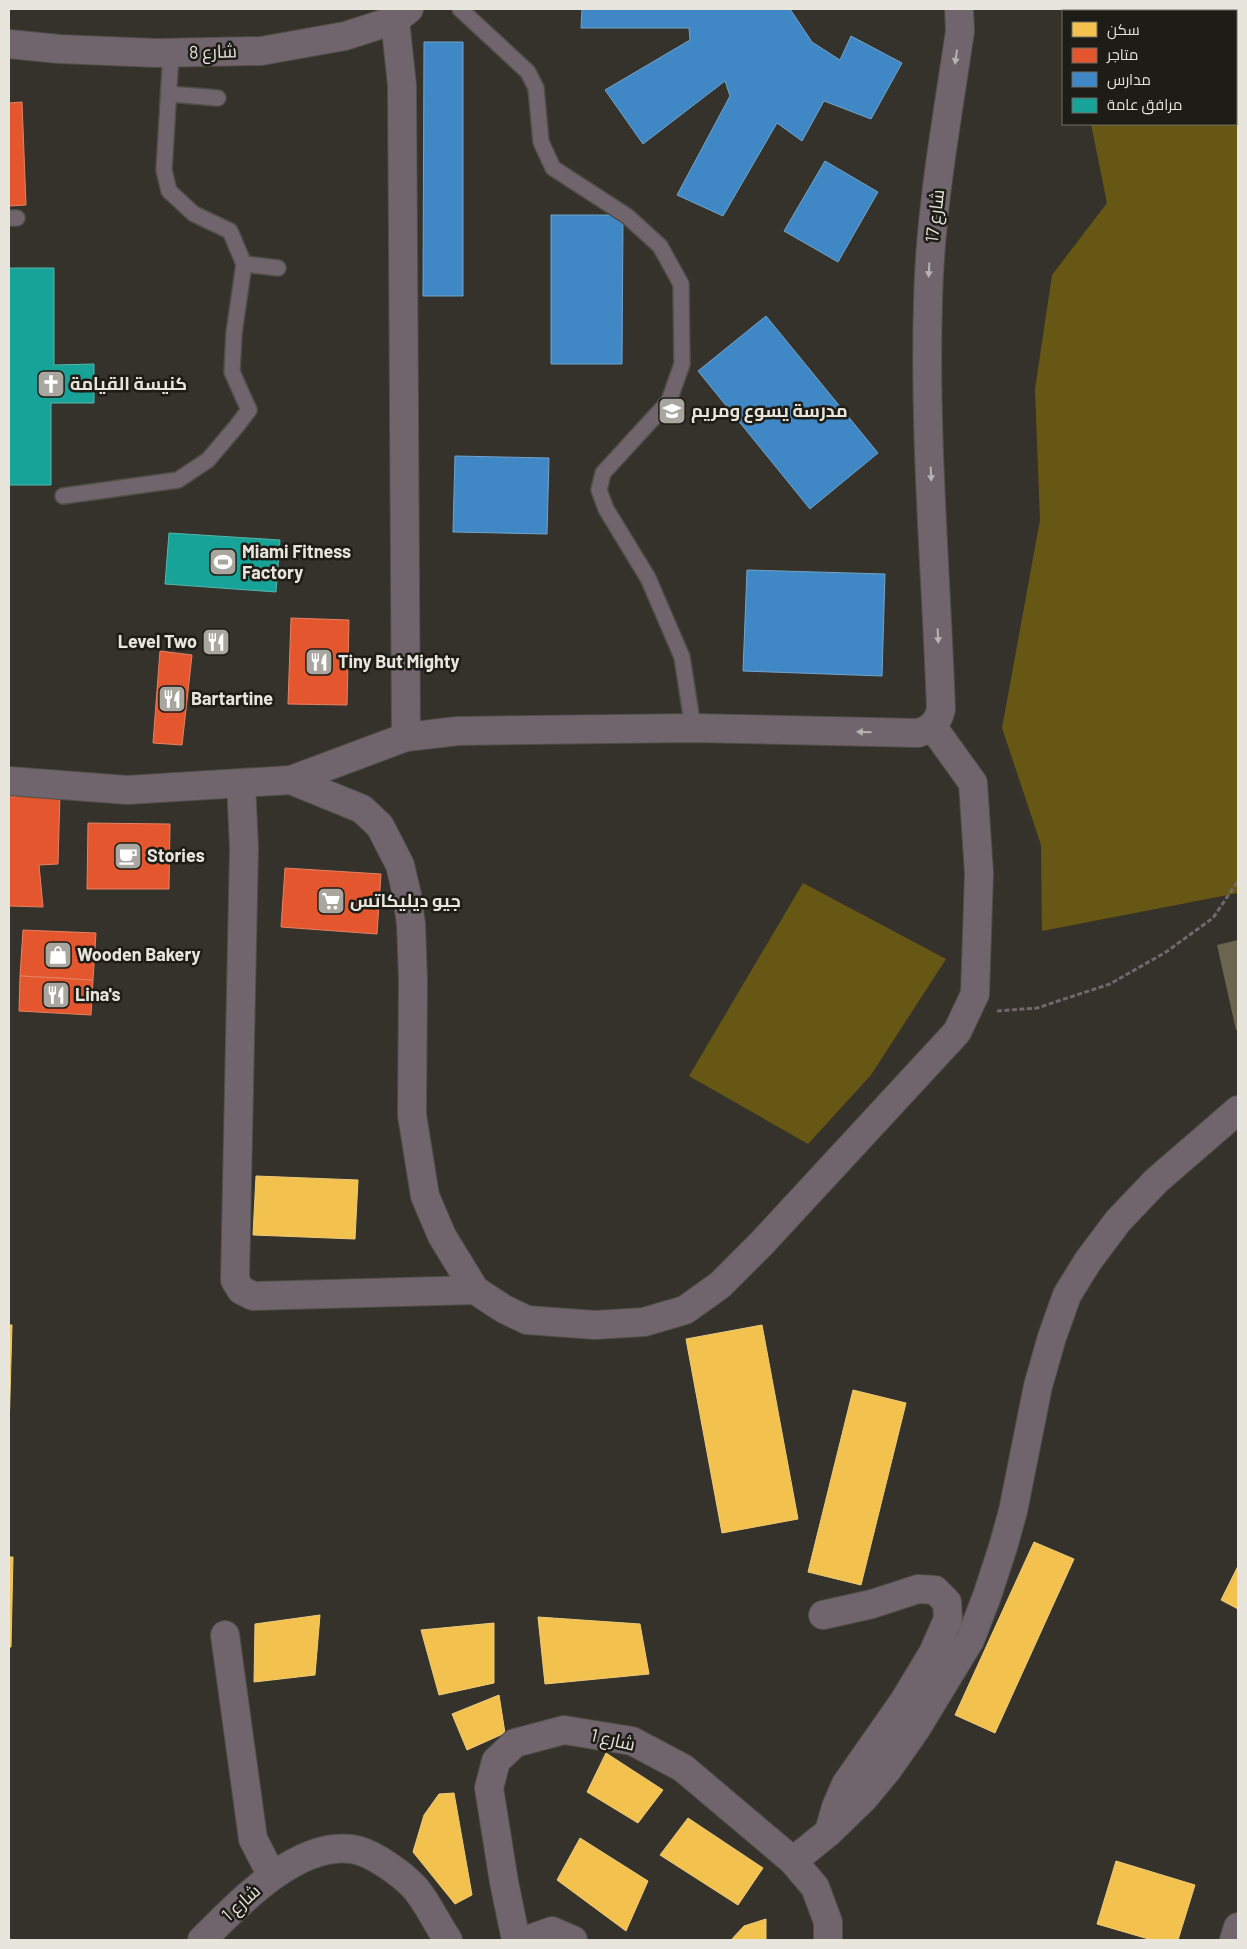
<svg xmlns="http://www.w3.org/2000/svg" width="1247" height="1949" font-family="Barlow,Cairo,sans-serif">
<rect width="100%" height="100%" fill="#34322b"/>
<!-- green -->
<g fill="#675715">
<polygon points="1196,9 1238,9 1238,893 1042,931 1041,845 1002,728 1040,520 1035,389 1052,275 1107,203 1091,124 1236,124 1236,11 1193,11"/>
<polygon points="803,883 946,959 871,1075 808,1144 689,1076"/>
</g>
<!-- homes -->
<g fill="#f2c14e" stroke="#efcc79">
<polygon points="256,1176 358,1180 355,1239 253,1235"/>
<polygon points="9,1325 12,1325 9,1431"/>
<polygon points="762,1325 798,1519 722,1533 686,1339"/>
<polygon points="853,1390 906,1403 861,1585 808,1572"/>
<polygon points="1034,1542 1074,1559 995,1733 955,1715"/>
<polygon points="9,1557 13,1557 11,1647 9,1647"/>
<polygon points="1238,1566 1238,1609 1221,1600"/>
<polygon points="320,1615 315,1675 254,1682 255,1624"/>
<polygon points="538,1617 640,1624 649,1674 545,1684"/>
<polygon points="494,1623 494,1683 439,1695 421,1630"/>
<polygon points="499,1695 505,1733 467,1750 452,1714"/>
<polygon points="606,1753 663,1790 638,1823 587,1792"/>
<polygon points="454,1793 472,1895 455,1904 413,1852 424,1815 439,1794"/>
<polygon points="688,1818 763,1868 738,1905 660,1855"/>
<polygon points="580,1838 648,1881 626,1931 557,1880"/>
<polygon points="1116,1861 1195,1885 1178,1940 1152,1940 1097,1924"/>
<polygon points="766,1919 766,1940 731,1940 744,1926"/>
</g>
<!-- shops -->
<g fill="#e4572e" stroke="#e58262">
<polygon points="22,102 26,205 9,206 9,103"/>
<polygon points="291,618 349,620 347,705 288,704"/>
<polygon points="160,651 192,655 182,745 153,743"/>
<polygon points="60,793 58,864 39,865 43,907 9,906 9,797"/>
<polygon points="88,823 170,824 169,889 87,889"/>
<polygon points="285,868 381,874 377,934 281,927"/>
<polygon points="23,930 96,933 93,980 20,976"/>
<polygon points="20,976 93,980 91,1015 19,1011"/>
</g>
<!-- schools -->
<g fill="#3f88c5" stroke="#71a4cc">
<polygon points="582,9 790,9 812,42 840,60 851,36 902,63 871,119 824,101 802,141 777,123 723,216 677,195 730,96 725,81 643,144 605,90 690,40 689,28 581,28"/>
<polygon points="424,42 463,42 463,296 423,296"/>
<polygon points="825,161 878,192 838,262 784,231"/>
<polygon points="551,215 623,215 622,364 551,364"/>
<polygon points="766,316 878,453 810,509 698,371"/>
<polygon points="455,456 549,458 547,534 453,532"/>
<polygon points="747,570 885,574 882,676 743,671"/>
</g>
<!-- public -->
<g fill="#17a398" stroke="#55b7ac">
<polygon points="9,268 54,268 54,365 94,364 94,403 51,403 51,485 9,485"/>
<polygon points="169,533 280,540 276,592 165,584"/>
</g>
<!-- building -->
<polygon fill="#6a654e" points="1238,940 1238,1030 1236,1030 1217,945"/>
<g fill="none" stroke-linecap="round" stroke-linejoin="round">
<defs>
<g id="lane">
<polyline points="460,9 528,72 536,88 541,142 553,168 627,216 660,246 681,284 682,364 669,401 603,473 599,490 606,509 648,578 682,657 693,728"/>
<polyline points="169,94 218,98"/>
<polyline points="9,218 17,218"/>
<polyline points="244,264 278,268"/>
<polyline points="63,496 178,480 208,460 236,427 249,410 232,372 234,333 244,264 230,231 194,214 169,191 164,170 171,53"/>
</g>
<g id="street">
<polyline points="395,20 402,85 406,737"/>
<polyline points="9,44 59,49 156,53 261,51 345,36 395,20 409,9"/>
<polyline points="291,780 362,809 380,826 400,865 407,895 411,924 413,980 412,1115 425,1196 442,1236 475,1290 504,1309 527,1320 595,1325 644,1322 685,1310 720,1285 762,1243 957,1032 975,994 979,873 973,783 932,726"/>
<path d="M 9,781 L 127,790 L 291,780 L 406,737 L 458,731 L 693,728 L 918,733 C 931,729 938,723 941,709 C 936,573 924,437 928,301 C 930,210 947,120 960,31 L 959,9"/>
<polyline points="241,783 244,848 235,1280 241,1290 253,1296 475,1290"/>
<polyline points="823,1615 872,1604 918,1589 935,1590 947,1602 948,1619 933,1653 904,1701 846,1784 836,1807 830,1828"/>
<polyline points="225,1635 253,1839 272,1876"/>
<polyline points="793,1861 829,1832 864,1798 888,1769 916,1729 970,1640 987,1596 1003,1547 1013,1511 1038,1386 1052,1337 1067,1295 1088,1261 1118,1221 1156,1181 1238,1110"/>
<path d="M 202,1940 C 237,1905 296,1842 351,1849 C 371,1851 402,1874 415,1888 C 428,1903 437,1924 448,1940"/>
<polyline points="516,1940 504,1882 489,1788 496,1761 515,1743 564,1730 632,1741 683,1768 793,1861 815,1887 828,1922 828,1940"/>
<polyline points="527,1940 552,1931 573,1940"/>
<polyline points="1234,1940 1238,1927"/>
</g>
</defs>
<!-- lane casing -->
<use href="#lane" stroke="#504e48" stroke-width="18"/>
<!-- street casing -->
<use href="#street" stroke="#504e48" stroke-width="30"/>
<!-- path -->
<polyline stroke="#70686b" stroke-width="3" stroke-dasharray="5 2.5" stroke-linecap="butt" points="997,1011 1037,1008 1110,984 1166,952 1213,918 1238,881"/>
<!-- lane -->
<use href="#lane" stroke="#70656c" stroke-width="15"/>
<!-- street -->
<use href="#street" stroke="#70656c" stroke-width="28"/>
</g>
<!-- one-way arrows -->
<defs><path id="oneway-solid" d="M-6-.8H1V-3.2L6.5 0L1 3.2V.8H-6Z" transform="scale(1.25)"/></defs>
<g fill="#b7b2af">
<use href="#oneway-solid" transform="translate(956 57) rotate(98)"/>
<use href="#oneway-solid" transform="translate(929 270) rotate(93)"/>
<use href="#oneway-solid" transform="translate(931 474) rotate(87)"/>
<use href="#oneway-solid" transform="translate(938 636) rotate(87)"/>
<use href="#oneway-solid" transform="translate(864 732) rotate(-179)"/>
</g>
<!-- icons -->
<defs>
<symbol id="church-square" viewBox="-11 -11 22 22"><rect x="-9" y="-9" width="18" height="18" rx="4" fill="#a8a69e" stroke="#1e1c16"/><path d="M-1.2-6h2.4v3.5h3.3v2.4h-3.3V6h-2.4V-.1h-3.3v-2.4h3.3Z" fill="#fff"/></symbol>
<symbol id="school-square" viewBox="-11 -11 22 22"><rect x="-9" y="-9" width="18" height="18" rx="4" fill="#a8a69e" stroke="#1e1c16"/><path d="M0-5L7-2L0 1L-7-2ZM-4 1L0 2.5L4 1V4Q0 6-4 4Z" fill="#fff"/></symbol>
<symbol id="stadium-square" viewBox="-11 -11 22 22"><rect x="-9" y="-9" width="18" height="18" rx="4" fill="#a8a69e" stroke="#1e1c16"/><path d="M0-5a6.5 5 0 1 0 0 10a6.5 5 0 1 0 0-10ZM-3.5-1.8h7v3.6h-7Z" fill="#fff"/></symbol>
<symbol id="restaurant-square" viewBox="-11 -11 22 22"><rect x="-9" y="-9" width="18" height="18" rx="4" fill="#a8a69e" stroke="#1e1c16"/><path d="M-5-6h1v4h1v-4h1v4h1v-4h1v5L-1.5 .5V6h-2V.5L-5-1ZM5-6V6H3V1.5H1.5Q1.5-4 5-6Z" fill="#fff"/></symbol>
<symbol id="cafe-square" viewBox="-11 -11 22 22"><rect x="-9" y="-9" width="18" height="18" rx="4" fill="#a8a69e" stroke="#1e1c16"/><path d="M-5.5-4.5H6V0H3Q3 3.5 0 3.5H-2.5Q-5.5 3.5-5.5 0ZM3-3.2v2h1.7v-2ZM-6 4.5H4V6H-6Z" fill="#fff"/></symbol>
<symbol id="supermarket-square" viewBox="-11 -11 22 22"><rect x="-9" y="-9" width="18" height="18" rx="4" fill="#a8a69e" stroke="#1e1c16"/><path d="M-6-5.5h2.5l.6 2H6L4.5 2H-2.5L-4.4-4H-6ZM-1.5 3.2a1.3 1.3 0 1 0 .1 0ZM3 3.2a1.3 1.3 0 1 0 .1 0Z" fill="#fff"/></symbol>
<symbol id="shop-square" viewBox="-11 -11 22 22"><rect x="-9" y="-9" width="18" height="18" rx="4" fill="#a8a69e" stroke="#1e1c16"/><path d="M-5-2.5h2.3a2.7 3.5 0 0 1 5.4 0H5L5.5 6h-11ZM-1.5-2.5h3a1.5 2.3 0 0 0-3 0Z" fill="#fff"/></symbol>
</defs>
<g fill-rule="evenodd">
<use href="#church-square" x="35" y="368" width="32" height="32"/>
<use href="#school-square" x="656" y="395" width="32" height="32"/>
<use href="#stadium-square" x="207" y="546" width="32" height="32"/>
<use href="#restaurant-square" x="200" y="626" width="32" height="32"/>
<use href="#restaurant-square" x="303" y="646" width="32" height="32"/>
<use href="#restaurant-square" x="156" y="683" width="32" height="32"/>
<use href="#cafe-square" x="112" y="840" width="32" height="32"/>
<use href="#supermarket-square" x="315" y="885" width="32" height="32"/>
<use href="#shop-square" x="42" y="939" width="32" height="32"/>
<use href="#restaurant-square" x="40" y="979" width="32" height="32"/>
</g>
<g text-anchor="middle" stroke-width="5" stroke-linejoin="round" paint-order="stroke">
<!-- street labels -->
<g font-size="18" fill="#e7e5dc" stroke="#1e1c16">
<text transform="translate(213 52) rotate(-2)" y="6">شارع 8</text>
<text transform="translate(935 216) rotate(-83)" y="6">شارع 17</text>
<text transform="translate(613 1740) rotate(13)" y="6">شارع 1</text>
<text transform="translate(241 1903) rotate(-42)" y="6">شارع 1</text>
</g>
<!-- poi labels -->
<g font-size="18" font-weight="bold" fill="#e7e5dc" stroke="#1e1c16" text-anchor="start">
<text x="70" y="390">كنيسة القيامة</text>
<text x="691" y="417">مدرسة يسوع ومريم</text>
<text x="242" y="558">Miami Fitness<tspan x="242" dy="21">Factory</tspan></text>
<text x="197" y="648" text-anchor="end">Level Two</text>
<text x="338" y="668">Tiny But Mighty</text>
<text x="191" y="705">Bartartine</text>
<text x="147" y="862">Stories</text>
<text x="350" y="907">جيو ديليكاتس</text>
<text x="77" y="961">Wooden Bakery</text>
<text x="75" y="1001">Lina's</text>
</g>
</g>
<!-- border -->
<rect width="1247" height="1949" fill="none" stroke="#e7e5dc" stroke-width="20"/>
<!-- legend -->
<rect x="1062" y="10" width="175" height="115" fill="#1e1c16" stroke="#6e6c65"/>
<rect x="1072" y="22" width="25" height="15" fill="#f2c14e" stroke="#6e6c65"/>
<text x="1107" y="35" font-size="15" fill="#e7e5dc">سكن</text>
<rect x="1072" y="48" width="25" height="15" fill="#e4572e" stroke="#6e6c65"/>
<text x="1107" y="60" font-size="15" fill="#e7e5dc">متاجر</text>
<rect x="1072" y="72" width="25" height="15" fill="#3f88c5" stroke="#6e6c65"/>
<text x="1107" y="85" font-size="15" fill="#e7e5dc">مدارس</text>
<rect x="1072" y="98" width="25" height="15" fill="#17a398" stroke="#6e6c65"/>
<text x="1107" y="110" font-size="15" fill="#e7e5dc">مرافق عامة</text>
</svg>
